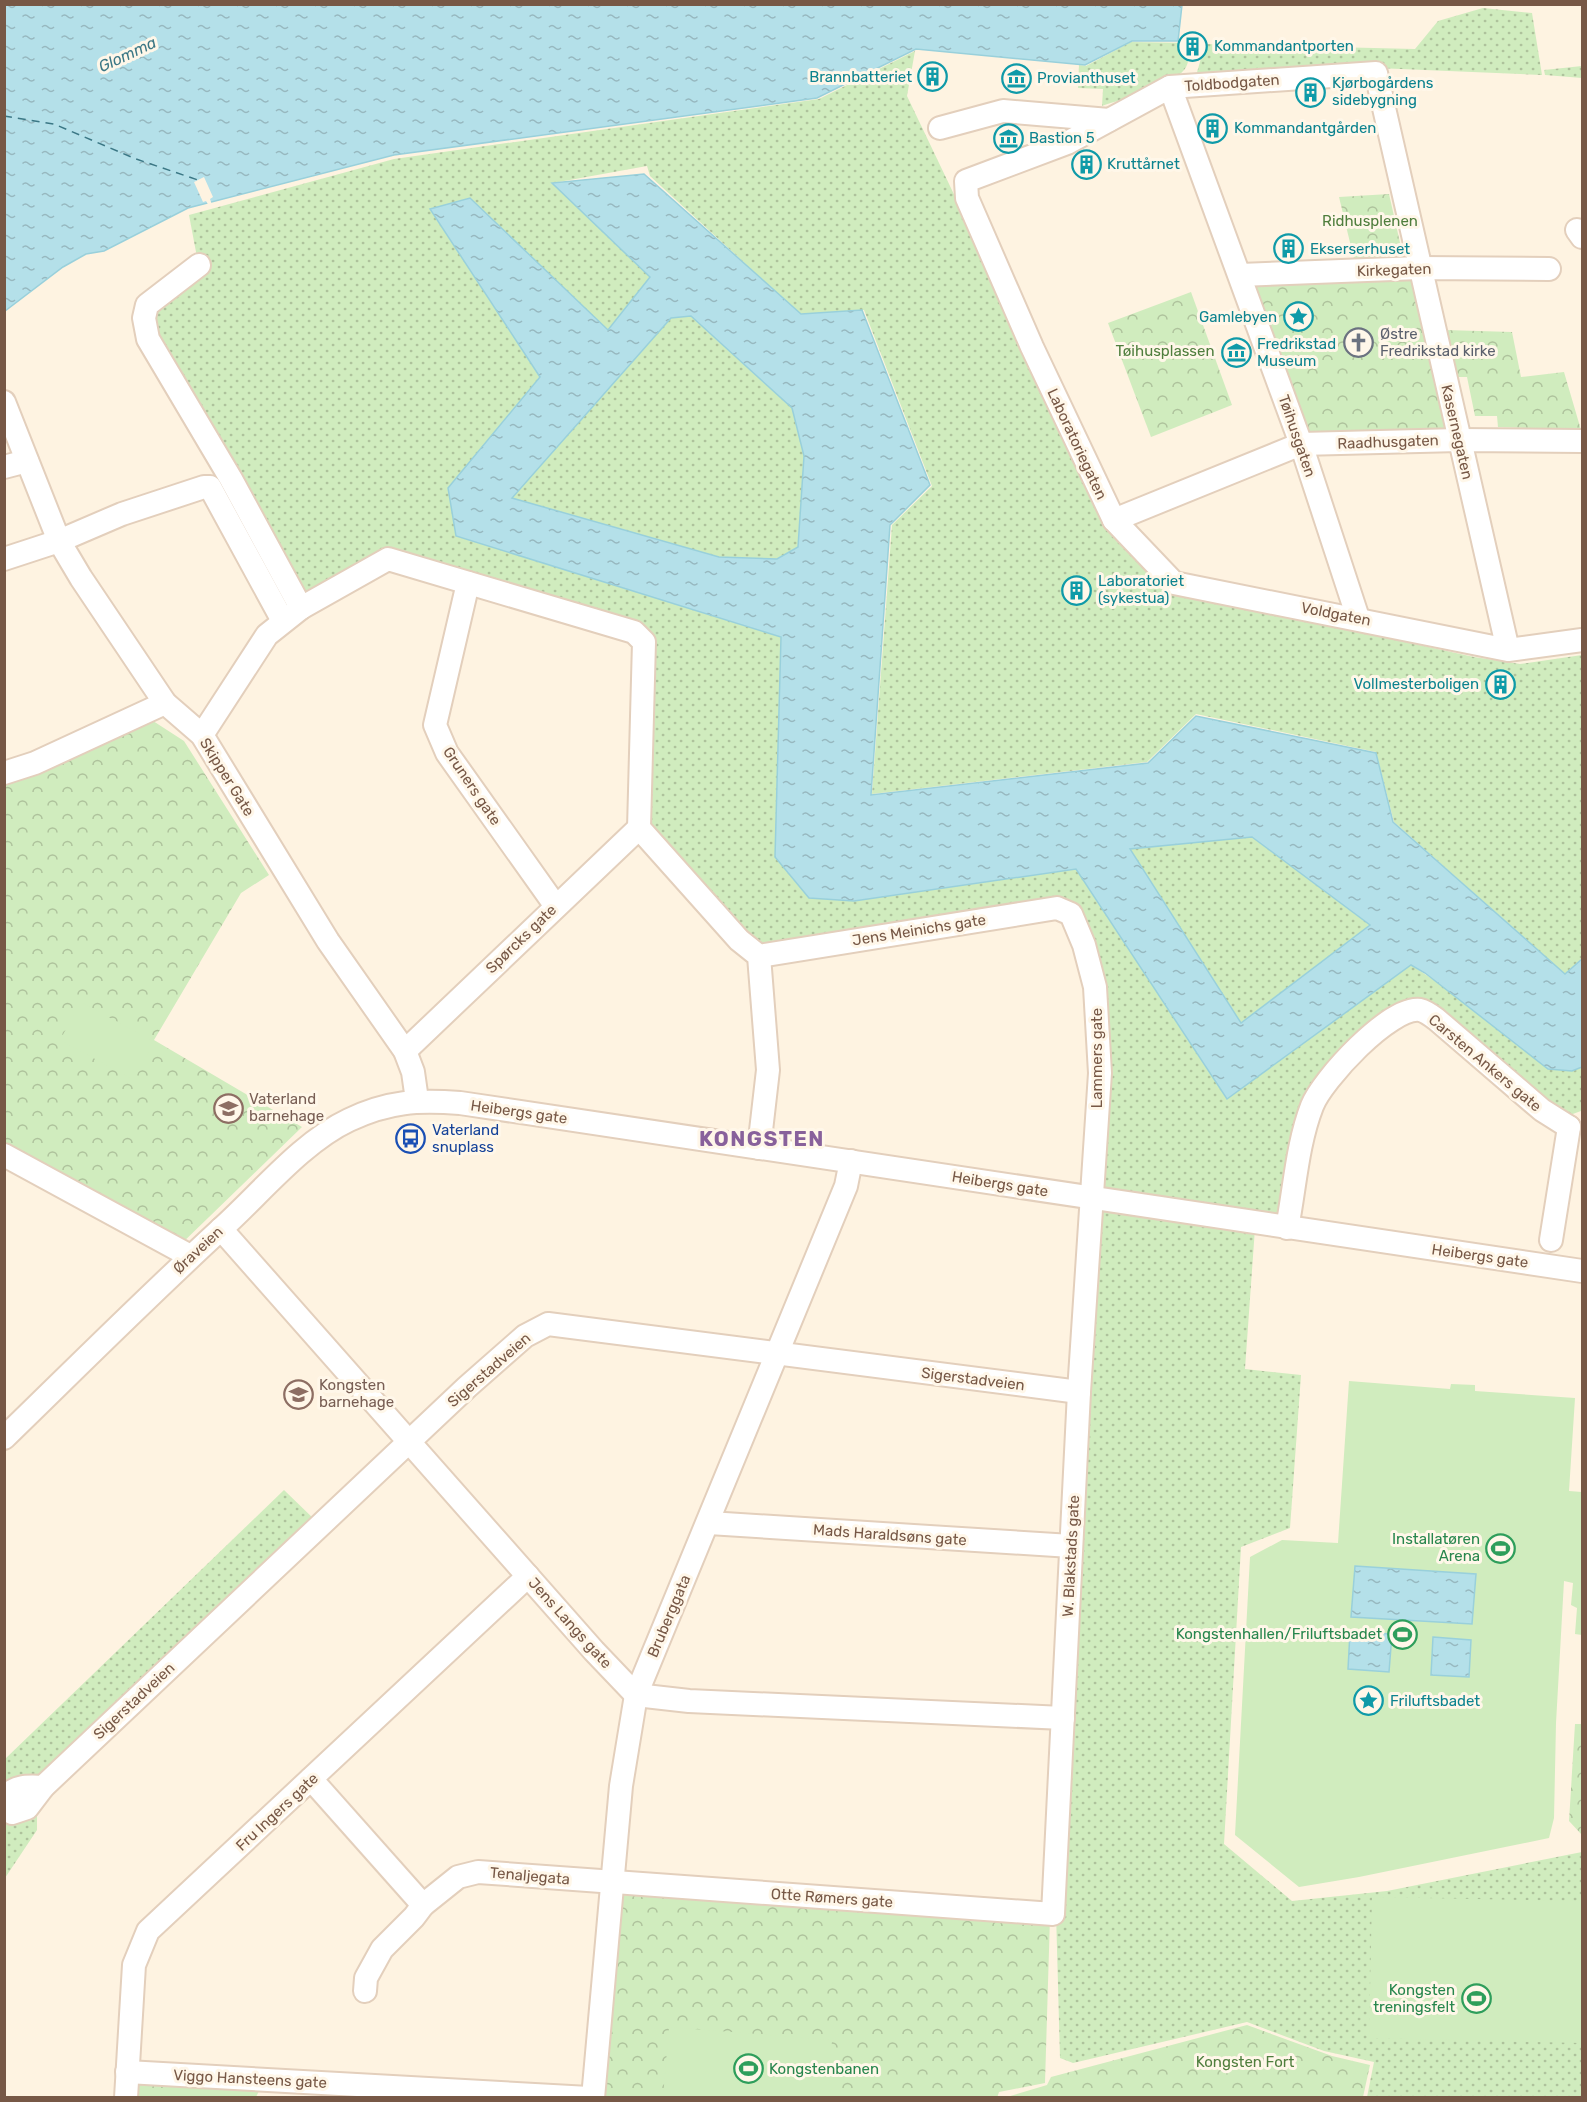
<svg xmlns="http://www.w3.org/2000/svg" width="1587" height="2102" font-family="Rubik,sans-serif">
<defs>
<pattern id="grass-dots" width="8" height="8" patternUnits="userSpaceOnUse" patternTransform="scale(1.5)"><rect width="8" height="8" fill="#d0ecbe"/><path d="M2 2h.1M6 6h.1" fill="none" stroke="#aec29c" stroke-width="1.8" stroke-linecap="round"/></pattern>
<pattern id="park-crowns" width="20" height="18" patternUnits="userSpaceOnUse" patternTransform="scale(1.5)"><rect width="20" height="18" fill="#d0ecbe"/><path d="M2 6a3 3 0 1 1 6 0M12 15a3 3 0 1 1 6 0" fill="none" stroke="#aec29c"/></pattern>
<pattern id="water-ripples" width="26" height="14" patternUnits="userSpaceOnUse" patternTransform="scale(1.5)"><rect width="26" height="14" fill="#b4e0e9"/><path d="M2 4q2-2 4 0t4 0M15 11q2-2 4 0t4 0" fill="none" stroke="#97b8bf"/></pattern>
</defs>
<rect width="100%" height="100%" fill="#fef3e1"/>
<!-- grass -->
<g fill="url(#grass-dots)">
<polygon points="1483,8 1532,13 1542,75 1377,68 1196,76 1205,44 1415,49 1438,21"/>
<path d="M 1131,42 L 1189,43 C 1189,52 1190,63 1184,70 C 1171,86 1122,99 1102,106 L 1103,89 L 1078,88 L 1079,65 L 1086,66 Z"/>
<polygon points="915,51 907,96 1110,521 1175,591 1474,657 1520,664 1582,655 1582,958 1565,974 1394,822 1376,752 1196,714 1147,762 872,794 892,525 932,486 864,310 800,314 650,176 647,166 553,183 650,277 608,330 470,198 430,209 540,377 448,488 456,536 781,637 775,857 809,898 854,901 1076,869 1227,1099 1411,965 1572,1071 1582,1067 1581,1111 1570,1115 1554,1111 1419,1003 1329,1068 1283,1217 1099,1187 1106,1073 1074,911 759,948 647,824 653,646 394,552 306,598 153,326 157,312 200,273 189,215 394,159 819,99"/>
<polygon points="1582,66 1582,78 1545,75 1544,70"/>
<polygon points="691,316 792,408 804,456 798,547 777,559 719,557 511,498 671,318"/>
<polygon points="1252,837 1370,925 1241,1023 1130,849"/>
<polygon points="1100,1206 1255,1228 1245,1369 1301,1375 1290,1528 1241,1547 1224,1844 1292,1901 1387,1891 1582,1852 1582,2097 1367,2097 1374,2062 1324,2051 1247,2022 1073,2063 1060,2058 1056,1912"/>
<polygon points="284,1490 317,1522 45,1779 5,1787 5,1759"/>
<polygon points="37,1806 37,1830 5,1878 4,1817"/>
</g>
<!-- park -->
<g fill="url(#park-crowns)">
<polygon points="1389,194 1403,256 1354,259 1339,197"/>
<polygon points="1417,273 1453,436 1304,443 1246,278"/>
<polygon points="1191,292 1232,405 1151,437 1108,323"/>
<polygon points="1445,330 1512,332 1521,377 1564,372 1581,430 1498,427 1497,416 1475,416 1467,377 1457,377"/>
<polygon points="150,719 184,741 269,875 241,893 154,1040 302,1127 177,1248 5,1156 4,781"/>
<polygon points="1575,1724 1582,1724 1582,1835 1569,1821"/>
<polygon points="619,1895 911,1913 1050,1917 1045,2083 999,2092 997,2098 600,2098"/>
<polygon points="1247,2025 1332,2056 1370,2065 1363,2097 1007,2097 1047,2085 1051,2077"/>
<polygon points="137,2081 263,2083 256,2097 136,2098"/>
</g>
<!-- pitch -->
<g fill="#d0ecbe">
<polygon points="81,1002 154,1042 134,1080 60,1040"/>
<polygon points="1349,1381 1450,1389 1451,1384 1475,1385 1475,1391 1575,1398 1569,1491 1582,1492 1582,1635 1575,1634 1577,1608 1571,1605 1573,1583 1564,1581 1556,1723 1554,1818 1549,1838 1359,1877 1299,1887 1235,1835 1250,1557 1282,1540 1338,1543"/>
<polygon points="1372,1897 1582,1901 1581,2043 1369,2038"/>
<polygon points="669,2027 832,2040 828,2097 663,2097"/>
</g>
<!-- water -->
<g fill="url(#water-ripples)" stroke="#99d0db" stroke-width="1.5" fill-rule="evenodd">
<polygon points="5,5 1182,5 1178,41 1132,41 1085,65 916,49 817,98 394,155 188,208 104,251 86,254 63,267 5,311"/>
<path d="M 644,174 L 801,314 L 862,310 L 930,485 L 890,525 L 871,795 L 1148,763 L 1196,716 L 1376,753 L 1393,822 L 1565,974 L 1582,959 L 1582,1067 L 1572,1071 L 1548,1069 L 1425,973 L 1411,965 L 1227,1099 L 1076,869 L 854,901 L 809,898 L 775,857 L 781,637 L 456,536 L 448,488 L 540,377 L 430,209 L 470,198 L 608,330 L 650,277 L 552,183 ZM 691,316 L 792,408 L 804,456 L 798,547 L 777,559 L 719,557 L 512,498 L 671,318 ZM 1252,837 L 1370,925 L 1241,1023 L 1130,849 Z"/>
<polygon points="1355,1566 1476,1574 1472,1624 1351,1617"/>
<polygon points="1350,1632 1392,1634 1389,1672 1348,1669"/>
<polygon points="1433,1637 1471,1640 1469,1677 1431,1675"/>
</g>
<!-- pier -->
<polygon fill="#fef3e1" points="204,177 213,197 210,199 212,205 209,206 206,201 203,202 194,182"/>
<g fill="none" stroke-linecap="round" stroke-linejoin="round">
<!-- ferry -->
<polyline stroke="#3b7785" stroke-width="1.5" stroke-dasharray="8 6" stroke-linecap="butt" points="4,116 54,124 136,159 198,180"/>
<defs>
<g id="minor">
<polyline points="1170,87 1301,444 1358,618"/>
<polyline points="940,128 1003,111 1109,120"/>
<polyline points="1577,230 1582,237"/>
<polyline points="199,265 147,305 144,318 148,339 231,479 301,608"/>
<polyline points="1240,275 1419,268 1549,269"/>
<polyline points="4,402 59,541 81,578 165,703 202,735 328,941 405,1051 413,1072 417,1100"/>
<polyline points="4,467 27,461"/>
<polyline points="1114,520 1301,444 1459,440 1582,441"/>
<polyline points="4,559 59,541 122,514 204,487 210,487 283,621"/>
<polyline points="468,583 435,725 447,753 555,905"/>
<polyline points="1508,650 1376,73 1170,87 1067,143 966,181 967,198 1032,347 1114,520 1174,583 1508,650 1582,640"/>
<polyline points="202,735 267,635 301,608 388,559 634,632 644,642 639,828 739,940 759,956 768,1070 759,1148"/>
<polyline points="4,773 35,763 165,703"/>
<polyline points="405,1051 639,828"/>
<polyline points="4,1155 190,1256"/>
<path d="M 1287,1228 C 1295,1187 1297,1145 1312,1106 C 1322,1080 1390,1006 1420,1010 C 1425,1011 1432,1016 1436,1019 L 1542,1110 L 1569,1127"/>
<polyline points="221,1229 594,1651 636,1695 689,1701 1063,1718"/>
<polyline points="1551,1240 1569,1127"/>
<path d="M 4,1438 C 76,1368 147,1297 221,1229 C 260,1194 302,1142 349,1120 C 389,1101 418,1100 460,1103 L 1582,1271"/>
<polyline points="709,1523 1071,1546"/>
<polyline points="311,1779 423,1905"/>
<path d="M 4,1801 C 11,1785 28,1786 43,1787"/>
<polyline points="4,1804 6,1810 12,1813 27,1808 43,1787 467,1387 525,1336 548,1324 1079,1392"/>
<polyline points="365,1991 366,1978 382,1949 414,1917 423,1905 458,1877 478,1872 1053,1914 1079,1392 1100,1073 1095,987 1084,945 1071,914 1057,908 759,956"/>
<polyline points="127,2072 589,2098"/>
<polyline points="126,2098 134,1965 148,1931 528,1576"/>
<polyline points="593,2098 621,1786 636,1695 846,1186 851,1161"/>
</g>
</defs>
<!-- minor casing -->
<use href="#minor" stroke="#e3cfbc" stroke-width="26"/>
<!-- minor -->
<use href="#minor" stroke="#fff" stroke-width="22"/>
</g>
<!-- icons -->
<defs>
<symbol id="building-ring" viewBox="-11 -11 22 22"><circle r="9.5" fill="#fff7e9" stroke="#0f9aa8" stroke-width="1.5"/><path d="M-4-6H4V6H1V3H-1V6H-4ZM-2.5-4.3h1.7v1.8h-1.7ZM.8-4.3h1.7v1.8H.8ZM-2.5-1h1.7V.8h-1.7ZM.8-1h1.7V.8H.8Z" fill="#0f9aa8"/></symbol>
<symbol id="museum-ring" viewBox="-11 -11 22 22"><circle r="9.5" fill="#fff7e9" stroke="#0f9aa8" stroke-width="1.5"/><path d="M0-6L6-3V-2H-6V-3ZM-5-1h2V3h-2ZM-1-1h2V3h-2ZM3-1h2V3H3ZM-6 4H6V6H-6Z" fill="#0f9aa8"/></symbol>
<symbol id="sight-ring" viewBox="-11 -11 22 22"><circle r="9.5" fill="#fff7e9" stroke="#0f9aa8" stroke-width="1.5"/><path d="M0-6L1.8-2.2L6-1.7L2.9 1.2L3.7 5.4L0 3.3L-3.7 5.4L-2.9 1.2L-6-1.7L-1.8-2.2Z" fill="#0f9aa8"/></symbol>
<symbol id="church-ring" viewBox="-11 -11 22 22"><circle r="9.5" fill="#fff7e9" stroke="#6b7280" stroke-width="1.5"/><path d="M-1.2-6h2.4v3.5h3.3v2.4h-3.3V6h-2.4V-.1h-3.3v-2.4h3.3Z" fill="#6b7280"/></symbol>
<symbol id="school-ring" viewBox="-11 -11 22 22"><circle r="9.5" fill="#fff7e9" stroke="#8d6e63" stroke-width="1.5"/><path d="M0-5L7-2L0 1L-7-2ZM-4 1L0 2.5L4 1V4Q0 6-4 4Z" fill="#8d6e63"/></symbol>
<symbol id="bus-ring" viewBox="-11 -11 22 22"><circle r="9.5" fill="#fff7e9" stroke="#1a4fb4" stroke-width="1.5"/><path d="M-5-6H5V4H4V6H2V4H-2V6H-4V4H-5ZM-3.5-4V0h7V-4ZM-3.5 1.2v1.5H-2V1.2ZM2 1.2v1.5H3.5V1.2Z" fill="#1a4fb4"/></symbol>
<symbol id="stadium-ring" viewBox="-11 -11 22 22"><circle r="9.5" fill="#fff7e9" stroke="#2e9e5b" stroke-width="1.5"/><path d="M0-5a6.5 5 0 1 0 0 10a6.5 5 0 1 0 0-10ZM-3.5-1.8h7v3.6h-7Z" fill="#2e9e5b"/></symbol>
</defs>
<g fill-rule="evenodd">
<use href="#building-ring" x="1176" y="30" width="33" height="33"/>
<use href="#building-ring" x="916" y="60" width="33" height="33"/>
<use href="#museum-ring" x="1000" y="62" width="33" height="33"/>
<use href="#building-ring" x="1294" y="76" width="33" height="33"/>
<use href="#building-ring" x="1196" y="112" width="33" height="33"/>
<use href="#museum-ring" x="992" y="122" width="33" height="33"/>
<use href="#building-ring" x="1070" y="148" width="33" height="33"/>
<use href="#building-ring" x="1272" y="232" width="33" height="33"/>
<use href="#sight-ring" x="1282" y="300" width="33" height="33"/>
<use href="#church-ring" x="1342" y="326" width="33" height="33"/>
<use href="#museum-ring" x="1220" y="336" width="33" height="33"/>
<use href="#building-ring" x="1060" y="574" width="33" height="33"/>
<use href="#building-ring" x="1484" y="668" width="33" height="33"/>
<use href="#school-ring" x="212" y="1092" width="33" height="33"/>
<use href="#bus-ring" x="394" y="1122" width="33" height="33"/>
<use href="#school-ring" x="282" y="1378" width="33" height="33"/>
<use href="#stadium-ring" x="1484" y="1532" width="33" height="33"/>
<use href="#stadium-ring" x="1386" y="1618" width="33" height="33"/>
<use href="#sight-ring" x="1352" y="1684" width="33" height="33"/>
<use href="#stadium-ring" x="1460" y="1982" width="33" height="33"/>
<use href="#stadium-ring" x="732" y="2052" width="33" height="33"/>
</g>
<g text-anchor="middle" stroke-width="6" stroke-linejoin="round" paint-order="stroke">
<!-- culture labels -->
<g font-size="15" fill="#0d838f" stroke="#fff7e9" text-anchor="start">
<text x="1214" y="51">Kommandantporten</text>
<text x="912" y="82" text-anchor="end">Brannbatteriet</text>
<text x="1037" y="83">Provianthuset</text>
<text x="1332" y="88">Kjørbogårdens<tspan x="1332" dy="17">sidebygning</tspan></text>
<text x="1234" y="133">Kommandantgården</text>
<text x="1029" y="143">Bastion 5</text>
<text x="1107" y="169">Kruttårnet</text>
<text x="1310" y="254">Ekserserhuset</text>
<text x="1277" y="322" text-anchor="end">Gamlebyen</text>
<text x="1257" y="349">Fredrikstad<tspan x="1257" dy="17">Museum</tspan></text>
<text x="1098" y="586">Laboratoriet<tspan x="1098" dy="17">(sykestua)</tspan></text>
<text x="1479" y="689" text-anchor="end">Vollmesterboligen</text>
<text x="1390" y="1706">Friluftsbadet</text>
</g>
<!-- street labels -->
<g font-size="15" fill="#775846" stroke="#fff7e9">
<text transform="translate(1232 83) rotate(-4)" y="5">Toldbodgaten</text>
<text transform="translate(1394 270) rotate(-2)" y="5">Kirkegaten</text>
<text transform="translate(1457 432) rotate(77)" y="5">Kasernegaten</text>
<text transform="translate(1297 436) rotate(71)" y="5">Tøihusgaten</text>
<text transform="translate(1388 442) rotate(-2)" y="5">Raadhusgaten</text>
<text transform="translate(1077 444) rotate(65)" y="5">Laboratoriegaten</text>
<text transform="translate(1336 614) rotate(11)" y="5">Voldgaten</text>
<text transform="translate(227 777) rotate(58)" y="5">Skipper Gate</text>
<text transform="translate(472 786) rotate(56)" y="5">Gruners gate</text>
<text transform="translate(919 930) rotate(-9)" y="5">Jens Meinichs gate</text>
<text transform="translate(521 939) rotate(-44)" y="5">Spørcks gate</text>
<text transform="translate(1097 1058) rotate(-90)" y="5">Lammers gate</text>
<text transform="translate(1485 1063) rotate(40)" y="5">Carsten Ankers gate</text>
<text transform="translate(519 1112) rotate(8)" y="5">Heibergs gate</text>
<text transform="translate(1000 1184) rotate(9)" y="5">Heibergs gate</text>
<text transform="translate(198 1250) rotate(-43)" y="5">Øraveien</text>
<text transform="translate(1480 1256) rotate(8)" y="5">Heibergs gate</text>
<text transform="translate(489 1370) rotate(-41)" y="5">Sigerstadveien</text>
<text transform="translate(973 1379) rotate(7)" y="5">Sigerstadveien</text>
<text transform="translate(890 1535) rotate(4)" y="5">Mads Haraldsøns gate</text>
<text transform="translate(1071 1556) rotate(-87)" y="5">W. Blakstads gate</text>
<text transform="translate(669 1616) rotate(-67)" y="5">Bruberggata</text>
<text transform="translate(570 1623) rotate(48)" y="5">Jens Langs gate</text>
<text transform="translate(134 1701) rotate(-43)" y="5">Sigerstadveien</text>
<text transform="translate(277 1812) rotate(-43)" y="5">Fru Ingers gate</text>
<text transform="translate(530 1876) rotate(5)" y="5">Tenaljegata</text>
<text transform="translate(832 1898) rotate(4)" y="5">Otte Rømers gate</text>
<text transform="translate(250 2079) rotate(3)" y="5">Viggo Hansteens gate</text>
</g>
<!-- park labels -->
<g font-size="15" fill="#4f7e3d" stroke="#fff7e9">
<text x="1370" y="226">Ridhusplenen</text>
<text x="1165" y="356">Tøihusplassen</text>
<text x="1245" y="2067">Kongsten Fort</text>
</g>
<!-- worship labels -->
<g font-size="15" fill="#5b616d" stroke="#fff7e9" text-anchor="start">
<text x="1380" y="339">Østre<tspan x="1380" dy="17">Fredrikstad kirke</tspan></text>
</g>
<!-- education labels -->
<g font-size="15" fill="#785e54" stroke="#fff7e9" text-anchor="start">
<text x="249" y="1104">Vaterland<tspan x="249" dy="17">barnehage</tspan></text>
<text x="319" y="1390">Kongsten<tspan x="319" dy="17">barnehage</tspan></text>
</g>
<!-- transit labels -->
<g font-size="15" fill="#164399" stroke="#fff7e9" text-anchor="start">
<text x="432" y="1135">Vaterland<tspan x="432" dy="17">snuplass</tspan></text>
</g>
<!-- leisure labels -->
<g font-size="15" fill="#27864d" stroke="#fff7e9" text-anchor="end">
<text x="1480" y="1544">Installatøren<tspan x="1480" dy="17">Arena</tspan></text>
<text x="1382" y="1639">Kongstenhallen/Friluftsbadet</text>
<text x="1455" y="1995">Kongsten<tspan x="1455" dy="17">treningsfelt</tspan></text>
<text x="769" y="2074" text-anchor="start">Kongstenbanen</text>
</g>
<!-- water labels -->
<g font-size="16" font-style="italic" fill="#3b7785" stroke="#fff7e9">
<text transform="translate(127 54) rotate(-25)" y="6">Glomma</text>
</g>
<!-- district labels -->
<g font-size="21" font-weight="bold" letter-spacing="1.5" fill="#88619b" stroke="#fff7e9">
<text x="762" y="1146">KONGSTEN</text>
</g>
</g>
<!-- border -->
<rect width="1587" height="2102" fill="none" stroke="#775846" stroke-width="12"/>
</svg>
